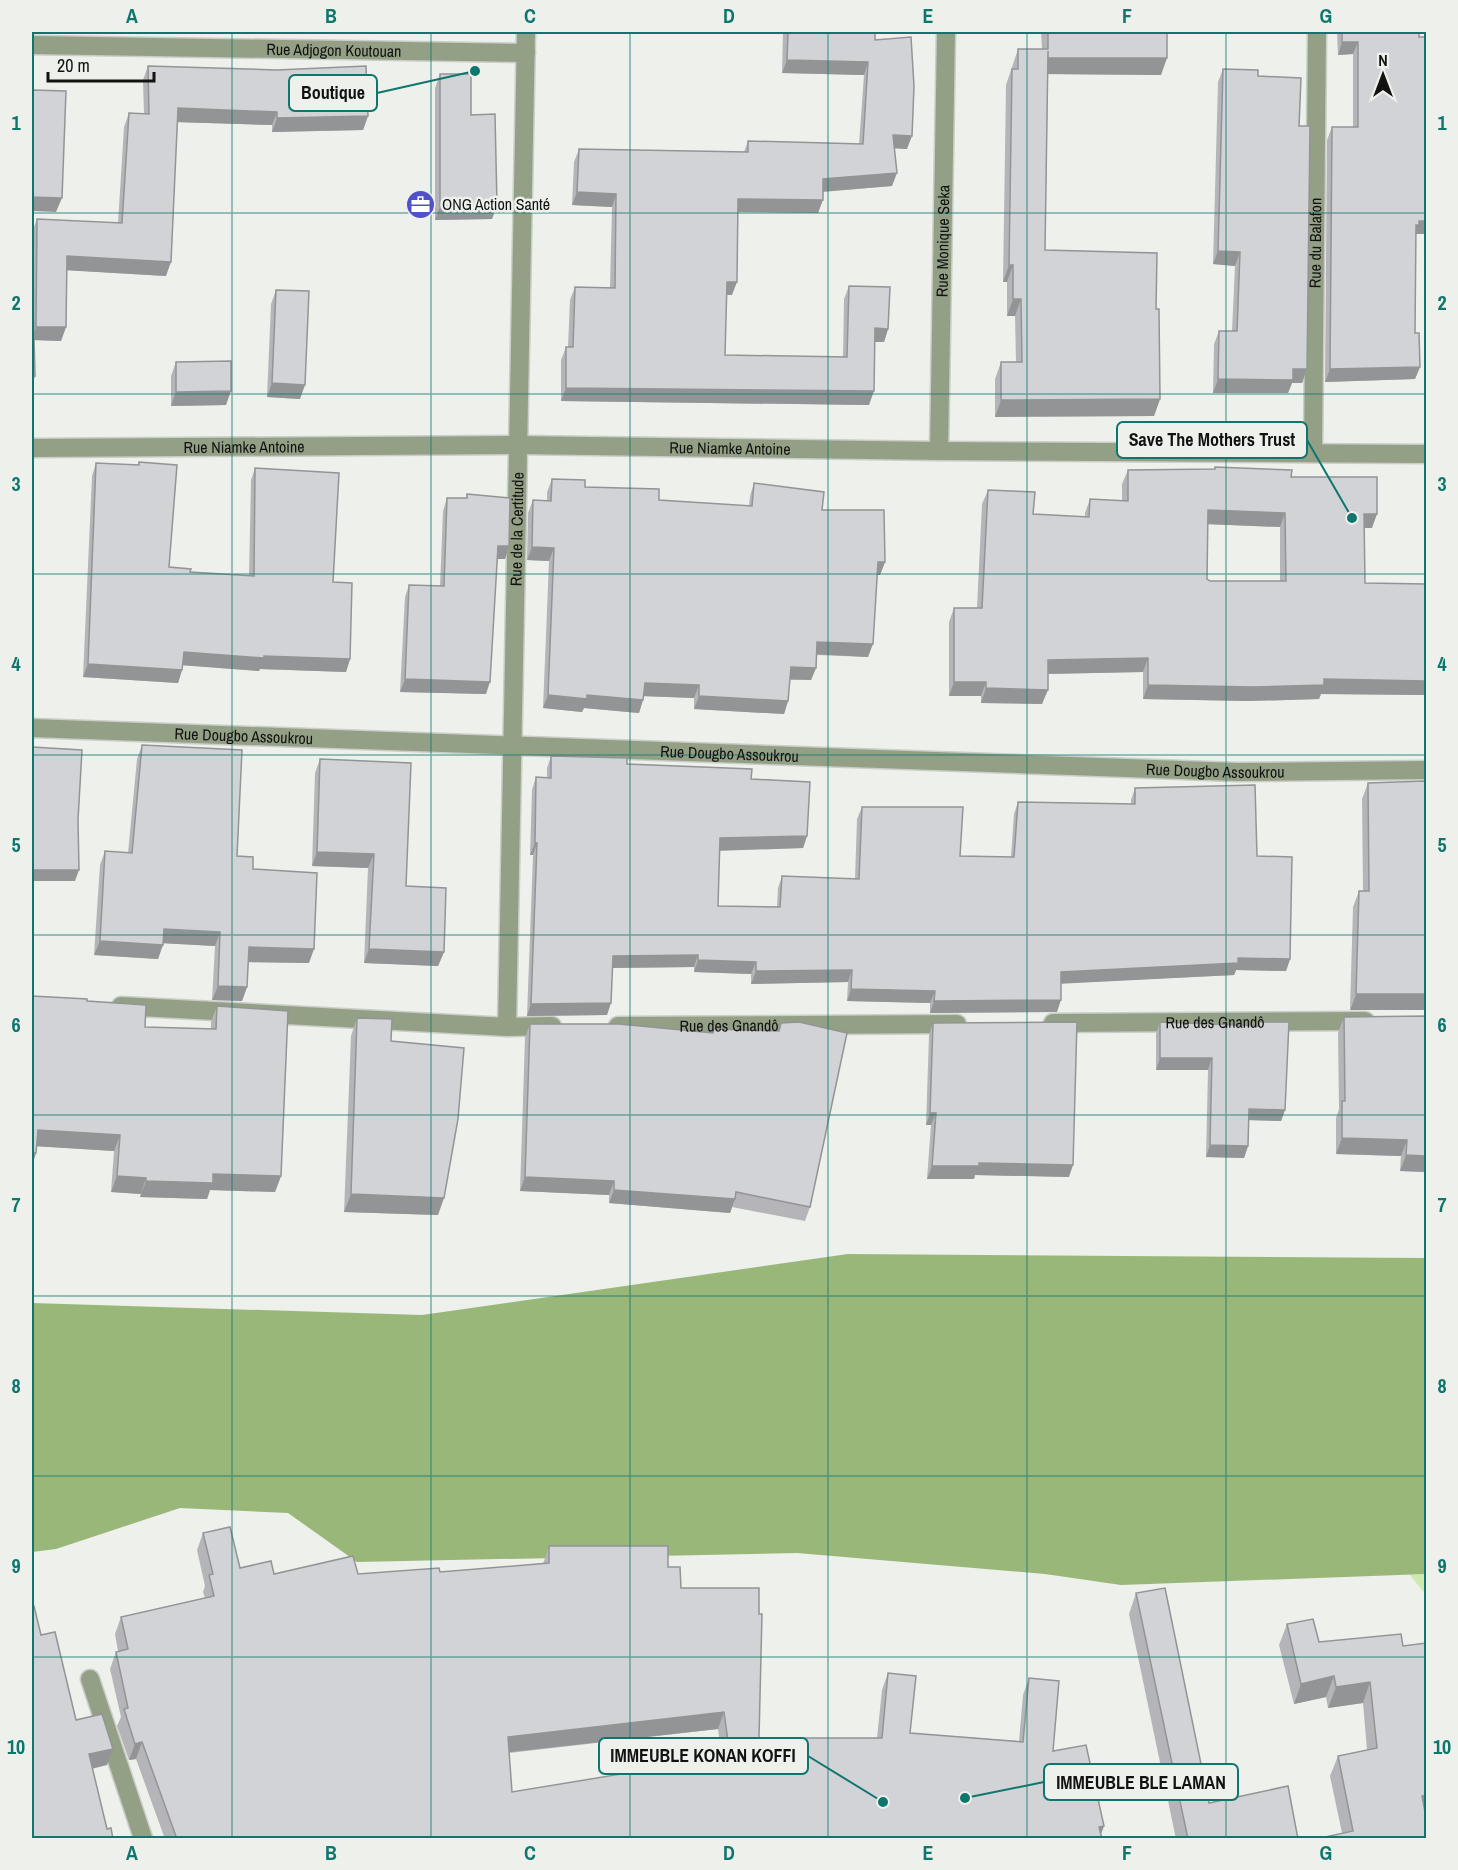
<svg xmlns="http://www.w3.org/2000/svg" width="1458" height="1870" font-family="'Archivo Narrow',sans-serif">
<rect width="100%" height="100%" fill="#edf0eb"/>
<!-- green -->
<polygon fill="#ceeaaf" points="1426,1574 1426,1595 1410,1575"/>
<!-- water -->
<polygon fill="#9ab77a" points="848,1254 1426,1258 1426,1574 1121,1585 1045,1574 797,1553 357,1562 288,1513 180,1508 56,1549 32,1552 32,1303 422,1315"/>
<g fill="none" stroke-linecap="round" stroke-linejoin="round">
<defs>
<polyline id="lane" points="90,1679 143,1838"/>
<g id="street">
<path id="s1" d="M 32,45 L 526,53"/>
<path id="s2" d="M 32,448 L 520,445 L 939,451 L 1426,454"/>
<path id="s3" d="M 939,451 L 946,32"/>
<path id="s4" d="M 1313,453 L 1317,32"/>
<path id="s5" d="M 32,728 L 1237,772 L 1426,770"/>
<polyline points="121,1006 507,1027 552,1026"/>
<path id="s6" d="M 1053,1023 L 1365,1021"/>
<path id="s7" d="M 618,1026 L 957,1024"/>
<path id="s8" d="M 507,1027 L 526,32"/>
</g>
</defs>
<!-- lane casing -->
<use href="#lane" stroke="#cacdc8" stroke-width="21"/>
<!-- street casing -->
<use href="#street" stroke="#cacdc8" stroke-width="21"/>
<!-- lane -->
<use href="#lane" stroke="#94a086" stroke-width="18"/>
<!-- street -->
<use href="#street" stroke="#94a086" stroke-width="18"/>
</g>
<!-- wall -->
<g fill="#b5b5b9" fill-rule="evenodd">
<polygon points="783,32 875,32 875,40 907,149 894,148 892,186 823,192 818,213 738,212 732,295 726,295 725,355 843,357 844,299 849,286 888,329 884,342 875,342 869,405 561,401 561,360 566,347 568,347 570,300 575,287 610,287 612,207 572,205 574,162 579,149 744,152 748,141 859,144 864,75 782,73"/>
<polygon points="1041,32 1167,32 1161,75 1048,74 1045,250 1156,309 1160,399 1154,416 995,417 995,379 1001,362 1016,362 1015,316 1007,316 1007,282 1003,282 1006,85 1018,49 1042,49"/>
<polygon points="1337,32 1419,32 1419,37 1426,37 1426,234 1416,234 1415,333 1420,367 1415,379 1325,382 1327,140 1332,127 1353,127 1353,54 1338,55"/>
<polygon points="148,66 368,116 363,130 272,132 272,125 178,122 166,276 67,270 66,327 61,341 34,340 32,385 32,232 37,219 118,223 124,127 129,113 144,114 143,80"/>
<polygon points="1223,69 1258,76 1299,126 1307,369 1302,383 1292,383 1288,393 1213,393 1214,344 1219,331 1232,331 1235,266 1213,264 1218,82"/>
<polygon points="440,74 471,115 497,205 492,219 435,220 435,88"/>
<polygon points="276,290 300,399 267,397 271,304"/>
<polygon points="176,362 226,405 171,406 171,376"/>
<polygon points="139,462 169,567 190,572 249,576 251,480 255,468 333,582 350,659 346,672 260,669 259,671 183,665 182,670 178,683 83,677 92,476 96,463 138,465"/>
<path d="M 1215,467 L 1291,477 L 1372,528 L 1364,528 L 1365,583 L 1426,584 L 1426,695 L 1321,694 L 1319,699 L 1248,701 L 1143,699 L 1143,672 L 1048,674 L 1042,704 L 981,703 L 981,696 L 949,696 L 949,622 L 954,608 L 977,608 L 982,504 L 988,490 L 1033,514 L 1085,517 L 1085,513 L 1090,499 L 1122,501 L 1122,484 L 1128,470 L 1214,469 ZM 1208,524 L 1280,527 L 1280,581 L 1210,581 L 1207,579 Z"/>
<polygon points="552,479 585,487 659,500 749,506 750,496 754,483 822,510 885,562 880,575 877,575 868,657 817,655 816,668 811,680 790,680 788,701 784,714 694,709 694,698 644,696 639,713 584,708 582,712 543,708 549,561 527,560 528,513 533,500 547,501 547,492"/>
<polygon points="467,494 509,546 505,559 497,559 486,694 400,692 405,597 409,585 440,586 443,511 447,498 466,498"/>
<polygon points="142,745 237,856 253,869 309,963 248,962 247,987 242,1001 212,1000 215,946 163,943 158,959 94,955 100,865 105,851 128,853 137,759"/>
<polygon points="551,756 751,779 807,836 803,848 719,850 718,906 777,907 778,888 782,876 855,879 857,819 862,807 960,856 1011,857 1014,814 1018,802 1131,804 1131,800 1135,788 1257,856 1290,959 1286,971 1236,970 1234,975 1061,983 1057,1012 930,1013 930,1003 847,1001 848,982 751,984 751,974 694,972 694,967 613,968 607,1015 527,1016 533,855 530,855 532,790 536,777 547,778 547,768"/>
<polygon points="320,759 406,886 444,952 438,966 364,963 368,868 312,866 315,773"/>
<polygon points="1368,783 1425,808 1350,1010 1353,907 1359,891 1363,891 1362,799"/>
<polygon points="32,996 87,1001 145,1027 211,1029 211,1022 217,1006 281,1176 275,1192 210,1190 207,1199 140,1197 141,1194 111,1192 114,1151 36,1146 36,1153 32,1165"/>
<polygon points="1344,1017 1426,1172 1400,1171 1401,1156 1336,1154 1336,1118 1339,1109 1338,1033"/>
<polygon points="357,1018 438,1215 344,1212 351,1036"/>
<polygon points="1160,1022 1258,1026 1259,1022 1285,1110 1281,1121 1249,1120 1248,1146 1244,1158 1206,1157 1208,1070 1156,1070 1156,1034"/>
<polygon points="781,1023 810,1207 805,1221 732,1207 730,1213 609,1203 609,1195 520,1191 525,1038 530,1024 712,1033 713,1029 778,1031"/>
<polygon points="933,1023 1069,1177 975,1175 974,1179 927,1179 931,1125 926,1125 929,1035"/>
<path d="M 203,1533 L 240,1568 L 274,1574 L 358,1574 L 440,1572 L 543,1564 L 549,1546 L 668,1567 L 681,1588 L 759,1738 L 877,1738 L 882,1690 L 888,1673 L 910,1733 L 1019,1741 L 1023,1695 L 1029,1678 L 1053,1751 L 1104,1826 L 1101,1834 L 1102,1839 L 165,1839 L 136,1759 L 129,1760 L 117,1726 L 121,1717 L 110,1669 L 116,1652 L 118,1651 L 115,1634 L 121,1617 L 205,1598 L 203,1592 L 205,1586 L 197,1550 ZM 718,1729 L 722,1758 L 512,1792 L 509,1753 Z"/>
<polygon points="1136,1593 1209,1803 1298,1839 1176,1839 1129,1614"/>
<polygon points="1287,1624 1319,1642 1403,1646 1426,1643 1426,1814 1342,1833 1330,1776 1338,1756 1367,1750 1363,1703 1328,1708 1326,1697 1294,1704 1279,1645"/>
</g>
<!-- shaded-wall -->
<g fill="#939496">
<polygon points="1342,42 1358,42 1353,54 1338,55"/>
<polygon points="1048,58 1167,58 1161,75 1042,74"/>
<polygon points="787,60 868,62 864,75 782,73"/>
<polygon points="178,108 277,112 272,125 173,122"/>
<polygon points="368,116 363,130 272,132 277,118"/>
<polygon points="893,135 912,136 907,149 888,148"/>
<polygon points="897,173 892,186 818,192 823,179"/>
<polygon points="577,192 616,194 612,207 572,205"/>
<polygon points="32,197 62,198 56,212 32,211"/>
<polygon points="738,199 823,200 818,213 733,212"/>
<polygon points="497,205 492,219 435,220 440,206"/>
<polygon points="1419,221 1426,221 1426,234 1416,234 1416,225"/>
<polygon points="1218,251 1240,252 1235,266 1213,264"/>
<polygon points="67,256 171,262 166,276 62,270"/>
<polygon points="1009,265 1013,265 1007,282 1003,282"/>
<polygon points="727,282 737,282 732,295 722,295"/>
<polygon points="1013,299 1021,299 1015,316 1007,316"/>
<polygon points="36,327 66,327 61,341 32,340"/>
<polygon points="875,328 888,329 884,342 870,342"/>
<polygon points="1420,367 1415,379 1325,382 1330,369"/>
<polygon points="1293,369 1307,369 1302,383 1292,383 1288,393 1213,393 1218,379"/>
<polygon points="32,376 35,376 32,385"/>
<polygon points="272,383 305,385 300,399 267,397"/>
<polygon points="566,388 874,391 869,405 561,401"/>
<polygon points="231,391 226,405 171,406 176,392"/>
<polygon points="1160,399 1154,416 995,417 1001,400"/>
<polygon points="1208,510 1285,513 1280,527 1203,524"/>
<polygon points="1364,514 1377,514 1372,528 1359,528"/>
<polygon points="498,546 509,546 505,559 494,559"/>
<polygon points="532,547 554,548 549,561 527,560"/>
<polygon points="878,562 885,562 880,575 873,575"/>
<polygon points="817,642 873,644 868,657 812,654"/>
<polygon points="184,652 264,656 350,659 346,672 260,669 259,671 179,665"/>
<polygon points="1148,658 1143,672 1043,674 1048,660"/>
<polygon points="88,664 182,670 178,683 83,677"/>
<polygon points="791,667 816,668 811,680 786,679"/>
<polygon points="405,679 490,682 486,694 400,692"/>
<polygon points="1324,679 1426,681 1426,695 1321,694 1319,699 1248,701 1143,699 1148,685"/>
<polygon points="954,682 986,682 981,696 949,696"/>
<polygon points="645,683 699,685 694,698 640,696"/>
<polygon points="986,688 1048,690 1042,704 981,703"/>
<polygon points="548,695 587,695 643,700 639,713 584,708 582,712 543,708"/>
<polygon points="699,696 788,701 784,714 694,709"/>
<polygon points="807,836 803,848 715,851 720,838"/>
<polygon points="535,843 537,843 533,855 530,855"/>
<polygon points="317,852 374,854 368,868 312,866"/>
<polygon points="32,870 79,870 75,881 32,881"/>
<polygon points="164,929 220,932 215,946 159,943"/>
<polygon points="100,941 163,945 158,959 94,955"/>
<polygon points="249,947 314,949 309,963 244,962"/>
<polygon points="369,949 444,952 438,966 364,963"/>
<polygon points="698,955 694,967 609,968 613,956"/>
<polygon points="1238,958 1290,959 1286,971 1236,970 1234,975 1056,984 1061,972"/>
<polygon points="698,960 756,962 751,974 694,972"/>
<polygon points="852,970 848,982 751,984 756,971"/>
<polygon points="218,986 247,987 242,1001 212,1000"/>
<polygon points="851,989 935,991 930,1003 847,1001"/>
<polygon points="1356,994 1426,994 1426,1010 1350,1010"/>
<polygon points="1061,1000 1057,1012 930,1013 934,1001"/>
<polygon points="611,1003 607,1015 527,1016 531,1004"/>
<polygon points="1160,1058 1212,1058 1208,1070 1156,1070"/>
<polygon points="1249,1109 1285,1110 1281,1121 1245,1120"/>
<polygon points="930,1113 936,1113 931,1125 926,1125"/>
<polygon points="38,1130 120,1135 114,1151 32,1146"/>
<polygon points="1342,1138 1407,1140 1401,1156 1336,1154"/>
<polygon points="1210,1145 1248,1146 1244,1158 1206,1157"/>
<polygon points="32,1153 36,1153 32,1165"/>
<polygon points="1406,1155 1426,1156 1426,1172 1400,1171"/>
<polygon points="979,1163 1073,1165 1069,1177 975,1175 974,1179 927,1179 932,1166"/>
<polygon points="213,1174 281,1176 275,1192 210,1190 207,1199 140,1197 146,1181"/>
<polygon points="117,1176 146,1178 141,1194 111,1192"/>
<polygon points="525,1177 614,1181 609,1195 520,1191"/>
<polygon points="614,1190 735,1199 730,1213 609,1203"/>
<polygon points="351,1194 444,1198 438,1215 344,1212"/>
<polygon points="1334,1676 1326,1697 1294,1704 1301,1684"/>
<polygon points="1370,1682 1363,1703 1328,1708 1336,1687"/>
<polygon points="724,1712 718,1729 502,1753 508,1737"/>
<polygon points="142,1742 136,1759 129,1760 135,1744"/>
<polygon points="113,1749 107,1765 83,1771 89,1754"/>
<polygon points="1426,1795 1426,1814 1415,1817 1422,1796"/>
<polygon points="1104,1826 1099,1839 1099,1827"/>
</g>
<!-- building -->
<g fill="#d2d3d7" stroke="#939496" stroke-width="1.5" fill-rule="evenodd">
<polygon points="788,32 875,32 875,40 911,37 914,86 912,136 893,135 897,173 823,179 823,200 738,199 737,282 727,282 725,355 847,357 849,286 890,287 888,329 875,328 874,391 566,388 566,347 573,347 575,287 615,288 616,194 577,192 579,149 748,152 748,141 863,144 868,62 787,60"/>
<polygon points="1048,32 1167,32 1167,58 1048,58 1048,51 1045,250 1157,253 1156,309 1159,309 1160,399 1001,400 1001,362 1022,362 1021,299 1013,299 1013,265 1009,265 1012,69 1018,69 1018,49 1048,49"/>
<polygon points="1342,32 1419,32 1419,37 1426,37 1426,221 1419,221 1419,225 1416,225 1415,333 1419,333 1420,367 1330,369 1332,127 1358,127 1358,42 1342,42"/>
<polygon points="148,66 277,70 366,66 368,116 277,118 277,112 178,108 171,262 67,256 66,327 36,327 37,219 122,223 129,113 149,114"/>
<polygon points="1223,69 1258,70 1258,76 1301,78 1299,126 1310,126 1307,369 1293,369 1293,380 1218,379 1219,331 1237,331 1240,252 1218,251"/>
<polygon points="440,74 471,74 471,115 495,114 497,205 440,206"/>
<polygon points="32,90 66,91 62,198 32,197"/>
<polygon points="276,290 309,291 305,385 272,383"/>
<polygon points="32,299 33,299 35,376 32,376"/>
<polygon points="231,361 231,391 176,392 176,362"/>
<polygon points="139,462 177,465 169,567 191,569 190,572 254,576 255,468 339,473 333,582 352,583 350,659 264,656 264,658 184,652 182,670 88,664 96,463 139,465"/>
<path d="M 1215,467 L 1292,470 L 1291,477 L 1377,477 L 1377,514 L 1364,514 L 1365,583 L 1426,584 L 1426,681 L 1324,679 L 1324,685 L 1253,687 L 1148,685 L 1148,658 L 1048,660 L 1048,690 L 986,688 L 986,682 L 954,682 L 954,608 L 982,608 L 988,490 L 1035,492 L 1033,514 L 1089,517 L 1090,499 L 1128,501 L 1128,470 L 1215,469 ZM 1208,510 L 1285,513 L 1286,581 L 1210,581 L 1207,579 Z"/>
<polygon points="552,479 585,480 585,487 659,489 659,500 752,506 754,483 824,492 822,510 884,510 885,562 878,562 873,644 817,642 816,668 791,667 788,701 699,696 699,685 645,683 643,700 587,695 587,699 548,695 554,548 532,547 533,500 551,501"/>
<polygon points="467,494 510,498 509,546 498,546 490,682 405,679 409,585 444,586 447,498 467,498"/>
<polygon points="142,745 242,750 237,856 253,857 253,869 317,873 314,949 249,947 247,987 218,986 220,932 164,929 163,945 100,941 105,851 132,853"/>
<polygon points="32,747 82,750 78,820 79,870 32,870"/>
<polygon points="551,756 627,758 627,764 752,769 751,779 810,782 807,836 720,838 718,906 780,907 782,876 859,879 862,807 963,807 960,856 1014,857 1018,802 1135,804 1135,788 1255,785 1257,856 1292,857 1290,959 1238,958 1238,963 1061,972 1061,1000 934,1001 935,991 851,989 852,970 756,971 756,962 698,960 698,955 613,956 611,1003 531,1004 537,843 535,843 536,777 551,778"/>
<polygon points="320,759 411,763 406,886 446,888 444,952 369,949 374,854 317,852"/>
<polygon points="1425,781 1425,808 1426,808 1426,994 1356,994 1359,891 1369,891 1368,783"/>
<polygon points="32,996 87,999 87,1001 146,1005 145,1027 216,1029 217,1006 288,1011 281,1176 213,1174 213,1183 146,1181 146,1178 117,1176 120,1135 38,1130 36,1153 32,1153"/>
<polygon points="1426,1016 1426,1156 1406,1155 1407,1140 1342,1138 1342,1101 1345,1101 1344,1017"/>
<polygon points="357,1018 392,1019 391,1041 464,1048 458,1119 444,1198 351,1194"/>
<polygon points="799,1022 847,1033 810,1207 736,1192 735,1199 614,1190 614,1181 525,1177 530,1024 619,1024 713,1033 713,1029 779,1031 781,1023"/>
<polygon points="1077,1022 1073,1165 979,1163 979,1166 932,1166 936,1113 930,1113 933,1023"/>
<polygon points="1160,1022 1259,1026 1259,1022 1289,1022 1285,1110 1249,1109 1248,1146 1210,1145 1212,1058 1160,1058"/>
<path d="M 230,1527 L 240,1568 L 271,1561 L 274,1574 L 353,1556 L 358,1574 L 439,1568 L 440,1572 L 549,1563 L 549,1546 L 668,1546 L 668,1567 L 680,1567 L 681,1588 L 759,1588 L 759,1614 L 762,1614 L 759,1738 L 882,1738 L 888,1673 L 916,1676 L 910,1733 L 1023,1742 L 1029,1678 L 1059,1681 L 1053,1751 L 1086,1745 L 1104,1826 L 1099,1827 L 1102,1839 L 177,1839 L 142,1742 L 135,1744 L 124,1709 L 128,1708 L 116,1652 L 128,1649 L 121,1617 L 214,1596 L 209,1575 L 213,1574 L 203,1533 ZM 724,1712 L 730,1756 L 512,1792 L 508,1737 Z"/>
<polygon points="1165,1588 1209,1803 1288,1786 1298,1839 1188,1839 1136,1593"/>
<polygon points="32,1606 34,1606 41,1635 55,1632 76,1720 102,1714 113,1749 89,1754 107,1829 111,1828 113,1839 32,1839"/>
<polygon points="1313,1619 1319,1642 1401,1634 1403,1646 1426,1643 1426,1795 1422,1796 1426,1817 1426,1839 1316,1839 1353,1831 1338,1756 1377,1748 1370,1682 1336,1687 1334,1676 1301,1684 1287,1624"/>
</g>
<!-- grid -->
<path fill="none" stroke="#0f766e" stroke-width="1.5" stroke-opacity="0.55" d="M 232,32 L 232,1838M 431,32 L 431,1838M 630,32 L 630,1838M 828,32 L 828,1838M 1027,32 L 1027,1838M 1226,32 L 1226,1838M 32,213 L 1426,213M 32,394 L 1426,394M 32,574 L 1426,574M 32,755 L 1426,755M 32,935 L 1426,935M 32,1115 L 1426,1115M 32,1296 L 1426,1296M 32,1476 L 1426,1476M 32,1657 L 1426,1657"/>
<!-- icons -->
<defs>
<symbol id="office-disc" viewBox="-11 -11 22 22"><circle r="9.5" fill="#5051c8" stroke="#edf0eb"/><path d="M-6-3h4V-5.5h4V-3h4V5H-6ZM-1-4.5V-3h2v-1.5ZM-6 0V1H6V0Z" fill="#fff"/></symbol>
</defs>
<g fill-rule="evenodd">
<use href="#office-disc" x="404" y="188" width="33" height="33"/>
</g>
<g text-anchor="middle" stroke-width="5" stroke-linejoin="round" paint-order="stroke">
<!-- street labels -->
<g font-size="16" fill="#121311" stroke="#edf0eb">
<text dy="6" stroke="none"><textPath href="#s1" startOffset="302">Rue Adjogon Koutouan</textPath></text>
<text dy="6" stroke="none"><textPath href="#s3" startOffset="210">Rue Monique Seka</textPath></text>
<text dy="6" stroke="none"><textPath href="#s4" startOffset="210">Rue du Balafon</textPath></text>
<text dy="6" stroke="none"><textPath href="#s2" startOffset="212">Rue Niamke Antoine</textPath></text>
<text dy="6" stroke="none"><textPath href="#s2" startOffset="698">Rue Niamke Antoine</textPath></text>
<text dy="6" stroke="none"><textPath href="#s8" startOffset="498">Rue de la Certitude</textPath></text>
<text dy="6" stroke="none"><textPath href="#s5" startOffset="212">Rue Dougbo Assoukrou</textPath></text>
<text dy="6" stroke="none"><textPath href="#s5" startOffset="698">Rue Dougbo Assoukrou</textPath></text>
<text dy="6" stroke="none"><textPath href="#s5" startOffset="1184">Rue Dougbo Assoukrou</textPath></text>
<text dy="6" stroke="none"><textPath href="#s6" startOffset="162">Rue des Gnandô</textPath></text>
<text dy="6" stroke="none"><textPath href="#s7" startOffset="111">Rue des Gnandô</textPath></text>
</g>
<!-- poi labels -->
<g font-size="16" fill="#121311" stroke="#edf0eb" text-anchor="start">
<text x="442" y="210">ONG Action Santé</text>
</g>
</g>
<!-- callouts -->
<path fill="none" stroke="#0f766e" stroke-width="2" d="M475 71L377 93M1352 518L1307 440M883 1802L808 1756M965 1798L1044 1782"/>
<g fill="#0f766e" stroke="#edf0eb" stroke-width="2">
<circle cx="475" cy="71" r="6"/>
<circle cx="1352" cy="518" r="6"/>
<circle cx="883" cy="1802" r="6"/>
<circle cx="965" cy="1798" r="6"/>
</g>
<g fill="#edf0eb" stroke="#0f766e" stroke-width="2">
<rect x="289" y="75" width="88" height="36" rx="6"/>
<rect x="1117" y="422" width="190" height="36" rx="6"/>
<rect x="599" y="1738" width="209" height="36" rx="6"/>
<rect x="1044" y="1764" width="194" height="36" rx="6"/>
</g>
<g font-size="18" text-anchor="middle" font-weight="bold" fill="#121311">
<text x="333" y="99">Boutique</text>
<text x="1212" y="446">Save The Mothers Trust</text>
<text x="703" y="1762">IMMEUBLE KONAN KOFFI</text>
<text x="1141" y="1789">IMMEUBLE BLE LAMAN</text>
</g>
<!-- border -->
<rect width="1458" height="1870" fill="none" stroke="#edf0eb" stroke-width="66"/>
<!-- north arrow -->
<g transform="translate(1383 75)" stroke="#edf0eb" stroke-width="4.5" paint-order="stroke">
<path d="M0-4.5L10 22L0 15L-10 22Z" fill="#121311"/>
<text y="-9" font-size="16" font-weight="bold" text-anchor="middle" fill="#121311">N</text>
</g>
<!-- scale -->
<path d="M48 72v9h106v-9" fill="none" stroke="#121311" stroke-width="3"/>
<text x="57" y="72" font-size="18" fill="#121311" stroke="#edf0eb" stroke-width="4.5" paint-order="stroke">20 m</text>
<rect x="33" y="33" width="1392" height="1804" fill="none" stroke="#0f766e" stroke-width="2"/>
<g font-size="20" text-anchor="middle" font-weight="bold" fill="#0f766e">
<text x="132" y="23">A</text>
<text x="331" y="23">B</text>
<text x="530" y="23">C</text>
<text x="729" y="23">D</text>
<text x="928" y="23">E</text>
<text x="1127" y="23">F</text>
<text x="1326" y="23">G</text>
<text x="16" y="130">1</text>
<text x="1442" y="130">1</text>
<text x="16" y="310">2</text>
<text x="1442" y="310">2</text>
<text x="16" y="491">3</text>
<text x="1442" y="491">3</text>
<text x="16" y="671">4</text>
<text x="1442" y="671">4</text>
<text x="16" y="852">5</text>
<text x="1442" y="852">5</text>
<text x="16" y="1032">6</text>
<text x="1442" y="1032">6</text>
<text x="16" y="1212">7</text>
<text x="1442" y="1212">7</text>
<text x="16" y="1393">8</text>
<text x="1442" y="1393">8</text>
<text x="16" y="1573">9</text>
<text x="1442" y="1573">9</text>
<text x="16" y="1754">10</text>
<text x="1442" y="1754">10</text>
<text x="132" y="1860">A</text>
<text x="331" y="1860">B</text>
<text x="530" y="1860">C</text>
<text x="729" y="1860">D</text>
<text x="928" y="1860">E</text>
<text x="1127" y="1860">F</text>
<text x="1326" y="1860">G</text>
</g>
</svg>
